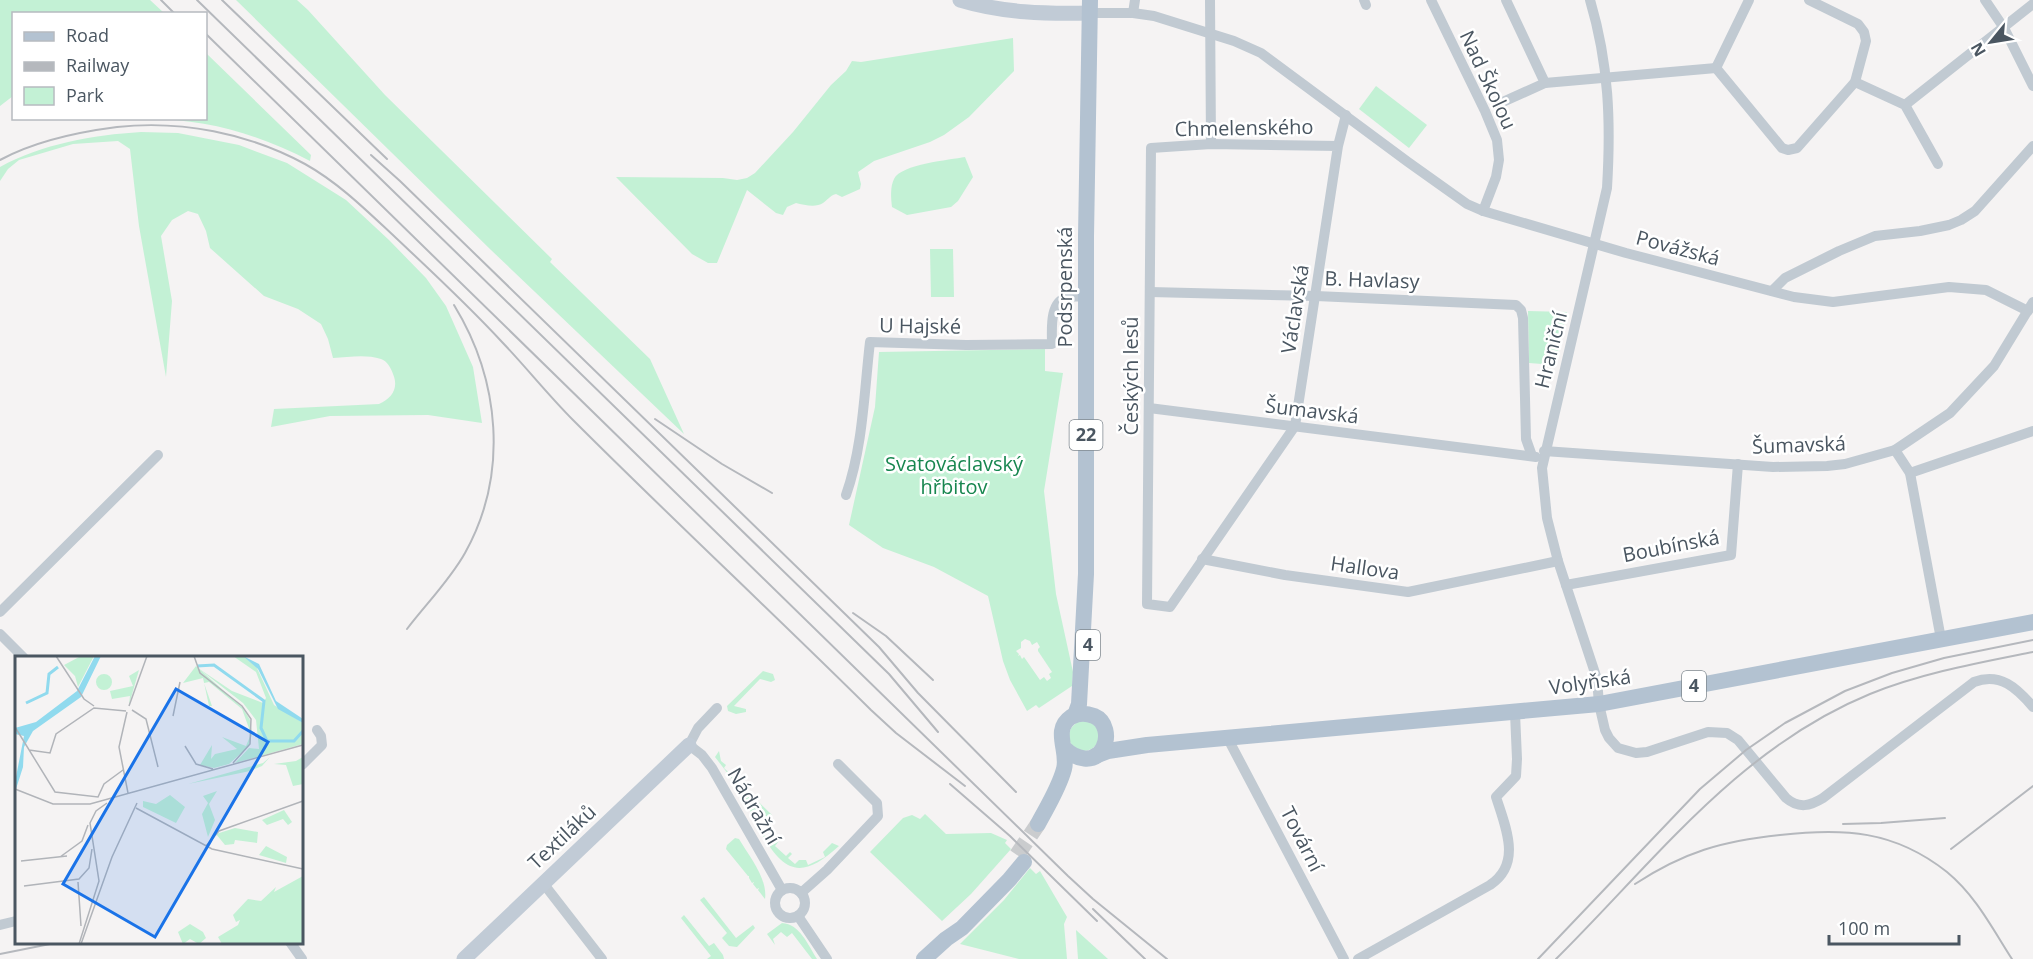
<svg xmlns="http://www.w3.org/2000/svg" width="2033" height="959" font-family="'Open Sans',sans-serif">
<rect width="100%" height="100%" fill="#f5f3f3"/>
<!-- green -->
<g fill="#c3f1d5" fill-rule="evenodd">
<polygon points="0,0 150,0 164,13 14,14 13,96 0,106"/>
<polygon points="236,0 297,0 308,10 385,95 552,259 550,262 650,359 684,434 491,250"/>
<path d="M 1013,38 L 1014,71 L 969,117 L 944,135 L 930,142 L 874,161 L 858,172 L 861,184 L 860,189 L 842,197 L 836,194 C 829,196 828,200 823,203 C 816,208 804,205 796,203 L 787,207 L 783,215 L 776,213 L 747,190 L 717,263 L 708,263 L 692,254 L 616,177 L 723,178 L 737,180 L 747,178 L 755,173 L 793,132 L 831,85 L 846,71 L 852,61 L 861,62 Z"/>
<path d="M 206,53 L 311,155 L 310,161 C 253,131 191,115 126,120 L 206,118 Z"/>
<polygon points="1376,86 1427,125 1409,148 1359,109"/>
<path d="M 141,132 L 178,133 L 239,145 L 287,163 L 346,200 L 389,240 L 426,278 L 446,306 L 473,367 L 482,423 L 428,415 L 330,416 L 271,427 L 274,409 L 379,404 C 392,398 399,388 393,374 C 391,368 387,361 381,359 C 366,354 349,357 333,358 L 328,339 L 321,324 L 298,309 L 264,296 L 210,248 L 206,231 L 198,214 L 188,211 L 172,220 L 161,236 L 172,301 L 166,377 L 139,226 L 130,149 L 118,141 L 73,144 L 19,160 L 8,169 L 0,181 L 0,167 C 42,144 93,135 141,132 Z"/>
<path d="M 965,157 L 973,177 L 958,201 L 951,207 L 907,215 L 892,207 C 891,198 890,187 894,179 C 901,164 950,160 965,157 Z"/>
<polygon points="930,249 953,249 954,297 931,297"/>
<polygon points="1528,311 1567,312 1555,365 1529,363"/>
<path d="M 1045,349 L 1045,371 L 1063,373 L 1044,491 L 1056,594 L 1073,672 L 1072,686 L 1039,708 L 1036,705 L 1027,711 L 1010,680 L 1003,661 L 988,596 L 934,567 L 883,548 L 849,525 L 875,407 L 879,352 ZM 1025,639 L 1030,641 L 1032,645 L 1037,642 L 1040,647 L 1038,649 L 1038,651 L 1052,672 L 1049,674 L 1051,678 L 1047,681 L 1044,677 L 1040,680 L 1024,657 L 1022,659 L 1020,655 L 1018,656 L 1019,654 L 1016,651 L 1021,648 L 1021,642 Z"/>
<polygon points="763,671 773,674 775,680 771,682 760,679 734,706 746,709 746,712 736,714 728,711 727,706"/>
<circle cx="1084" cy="736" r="15"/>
<polygon points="719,751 721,761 726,765 724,768 772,815 758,821 754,818 732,779 715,757"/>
<polygon points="925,814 946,834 991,833 1007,840 1005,843 1011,849 971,894 942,921 870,852 903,818 912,815 920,819"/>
<path d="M 766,827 L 770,828 L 764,835 L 773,843 L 777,839 L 779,841 L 775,846 L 786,856 L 790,852 L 792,854 L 788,858 L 795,864 L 799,860 L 806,860 L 808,865 L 825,857 L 823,852 L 832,843 L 839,846 C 803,879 784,875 761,832 Z"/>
<path d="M 735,838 L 739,839 C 749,856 768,879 765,899 L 758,890 L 759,888 L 757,889 L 753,884 L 754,882 L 752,883 L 749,878 L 749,876 L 748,876 L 726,849 L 727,845 Z"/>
<polygon points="1030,868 1036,874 1040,871 1067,917 1064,924 1067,959 1019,959 960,944 1004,900"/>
<polygon points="704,897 736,938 753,925 755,928 737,947 729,946 722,938 727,933 700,900"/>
<polygon points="684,915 709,946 714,943 723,955 724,959 707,959 711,956 681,918"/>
<path d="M 782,923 C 800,924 808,945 817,959 L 812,959 L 792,933 L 787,937 L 781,932 L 773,939 L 775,945 L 767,934 Z"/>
<polygon points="1076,930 1108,959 1078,959"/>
</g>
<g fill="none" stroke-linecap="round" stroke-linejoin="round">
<!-- primary-tunnel -->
<polyline stroke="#caccce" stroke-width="16" stroke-dasharray="16 8" stroke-linecap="butt" points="1017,855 1038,824"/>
<!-- street -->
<g stroke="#c1cad2" stroke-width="10">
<polyline points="1210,0 1211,144"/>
<polyline points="1364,0 1366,5"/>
<polyline points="1431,0 1485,111 1497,140 1499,160 1496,177 1483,211"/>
<polyline points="1506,0 1545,83"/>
<path d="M 1590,0 C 1609,64 1611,122 1607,188 L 1542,468 L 1547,518 L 1558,561 L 1597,679 L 1599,704 L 1605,730 L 1609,738 L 1618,748 L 1636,753 L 1647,752 L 1708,732 L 1727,733 L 1738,740 L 1786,798 C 1799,809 1810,806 1823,798 L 1974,682 C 2000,672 2017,688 2033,707"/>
<polyline points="1749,0 1716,68 1782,148 1788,150 1797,148 1855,82 1866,41 1864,32 1858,24 1809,0"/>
<polyline points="1985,0 2004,28 2033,86"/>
<polyline points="1090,13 1133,13 1154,16 1234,41 1261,53 1408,162 1467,204 1483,211 1626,253 1794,297 1833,302 1949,287 1986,290 2028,311"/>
<polyline points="1133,13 1135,0"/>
<polyline points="1855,82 1905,105 1938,164"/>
<polyline points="1496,105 1545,83 1716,68"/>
<polyline points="1905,105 2033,4"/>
<polyline points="1338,146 1211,144 1151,148 1147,604 1170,607 1295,426 1338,146 1346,115"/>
<polyline points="1772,291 1785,278 1839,251 1875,236 1920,231 1949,225 1961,220 1975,211 2033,146"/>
<polyline points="1150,292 1316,296 1516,305 1521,310 1523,318 1526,439 1532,456"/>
<polyline points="1149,408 1536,457"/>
<polyline points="1895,450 1910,473 1941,639"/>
<polyline points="1544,451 1773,467 1827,466 1845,464 1895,450 1950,413 1994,366 2033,302"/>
<polyline points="1910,473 2033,431"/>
<path d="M 846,495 C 863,447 864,393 870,342 L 966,345 L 1052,344 C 1052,330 1049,302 1067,297 C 1072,296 1080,297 1086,296"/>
<polyline points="1202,559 1285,575 1408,592 1558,561"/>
<polyline points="1566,585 1731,555 1738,464"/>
<polyline points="0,612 158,455"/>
<polyline points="0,634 24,658"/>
<polyline points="717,708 698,728 689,745 702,755 712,768 782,890"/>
<polyline points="1227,737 1344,959"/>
<polyline points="302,765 322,745 321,736 317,730"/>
<polyline points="543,883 602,959"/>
<circle cx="790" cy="903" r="15"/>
<polyline points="801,893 827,870 878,816 877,803 838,764"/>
<polyline points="798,916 827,959"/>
<polyline points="0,925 16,921"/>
<polyline points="290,942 302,959"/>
<path d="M 1358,959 L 1490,885 C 1522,864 1506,828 1496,797 L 1516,776 L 1517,759 L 1515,713"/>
</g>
<!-- secondary -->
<g stroke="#c1cbd6" stroke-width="15">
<path d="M 960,0 C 1003,13 1046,14 1090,13"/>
<polyline points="464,959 689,745"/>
</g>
<!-- primary -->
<g stroke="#b3c2d1" stroke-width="16">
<polyline points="1075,715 1079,704 1086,574 1086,236 1090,0"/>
<polyline points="1095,756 1108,751 1147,745 1599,704 2033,622"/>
<path d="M 1038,824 C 1047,807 1059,788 1064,769 C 1069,751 1052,730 1071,717 C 1078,713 1086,713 1094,716 C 1106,721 1109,737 1103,748 C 1094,765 1075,759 1064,748"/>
<polyline points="924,959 946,939 962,928 1009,880 1024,862"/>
</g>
<!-- rail -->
<g stroke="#b5b8bd" stroke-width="2">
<polyline points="161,0 175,14"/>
<polyline points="197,0 889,674 938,732"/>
<polyline points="222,0 387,159"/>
<polyline points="206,34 1068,876 1093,899 1167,959"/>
<polyline points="371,155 400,181 879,647 918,693 1016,792"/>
<path d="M 0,160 C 35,141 78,132 117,127 C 181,120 248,133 305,164 C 339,183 367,211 395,237 C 431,271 468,305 502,342 C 526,367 548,395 573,420 C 671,518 772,612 871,710 L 896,733 L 965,786"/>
<polyline points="655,419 722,464 772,493"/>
<polyline points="853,613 886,636 933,680"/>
<path d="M 407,629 C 426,604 450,580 465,553 C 509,474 500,380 454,305"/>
<polyline points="950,784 1010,836 1097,921"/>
<polyline points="1843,824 1881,823 1945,818"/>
<polyline points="1951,849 2033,786"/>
<path d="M 1635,884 C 1684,852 1722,841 1780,835 C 1844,828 1894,830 1947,872 C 1976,896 1992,928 2012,959"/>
<polyline points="1093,909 1145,959"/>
<polyline points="0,954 60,942"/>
<polyline points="1538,959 1700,789 1746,750 1785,723 1845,691 1892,673 1944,658 2033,640"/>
<path d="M 1556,959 C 1654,862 1738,748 1870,694 C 1922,673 1978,663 2033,652"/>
</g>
</g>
<g text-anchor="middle" stroke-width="5" stroke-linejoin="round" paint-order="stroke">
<!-- shield labels -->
<g fill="#fff" stroke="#808990" stroke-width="1.5">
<rect x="1069.5" y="420" width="33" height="30" rx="4.5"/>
<rect x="1076" y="630" width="24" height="30" rx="4.5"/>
<rect x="1682" y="671" width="24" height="30" rx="4.5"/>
</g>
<g font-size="18" font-weight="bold" fill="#4a5661">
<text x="1086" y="441">22</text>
<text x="1088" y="651">4</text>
<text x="1694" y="692">4</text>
</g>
<!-- street labels -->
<g font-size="20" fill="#4a5661" stroke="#fff">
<text transform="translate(1488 80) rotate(65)" y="7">Nad Školou</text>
<text transform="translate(1244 128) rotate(-1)" y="7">Chmelenského</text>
<text transform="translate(1678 248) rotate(15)" y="7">Povážská</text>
<text transform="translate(1372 280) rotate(2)" y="7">B. Havlasy</text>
<text transform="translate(1065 287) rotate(-90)" y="7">Podsrpenská</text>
<text transform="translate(1295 309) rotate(-81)" y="7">Václavská</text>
<text transform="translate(920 326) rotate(1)" y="7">U Hajské</text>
<text transform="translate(1551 350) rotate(-76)" y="7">Hraniční</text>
<text transform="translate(1131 376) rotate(-90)" y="7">Českých lesů</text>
<text transform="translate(1312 411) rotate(7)" y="7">Šumavská</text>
<text transform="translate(1799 445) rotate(-2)" y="7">Šumavská</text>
<text transform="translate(1671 546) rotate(-11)" y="7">Boubínská</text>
<text transform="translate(1365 568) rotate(8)" y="7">Hallova</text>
<text transform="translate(1590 682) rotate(-8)" y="7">Volyňská</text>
<text transform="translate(754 806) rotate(60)" y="7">Nádražní</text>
<text transform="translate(562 837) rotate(-43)" y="7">Textiláků</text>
<text transform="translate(1302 839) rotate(63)" y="7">Tovární</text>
</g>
<!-- park labels -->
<g font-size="20" fill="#17864f" stroke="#fff">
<text x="954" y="471">Svatováclavský<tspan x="954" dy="23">hřbitov</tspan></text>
</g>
</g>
<!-- overview -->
<g transform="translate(15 656)">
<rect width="288" height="288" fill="#f5f3f3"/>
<path d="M 66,0 L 79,0 L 63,31 L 60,20 L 49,9 ZM 218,0 L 228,0 L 241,10 L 259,49 L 288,67 L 288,88 L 220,107 L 234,92 L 244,93 L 241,64 L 228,47 L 183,12 L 217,35 L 248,47 L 251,42 L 241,16 ZM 181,10 L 227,51 L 235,64 L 237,78 L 235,85 L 233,91 L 214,108 L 199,112 L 185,109 L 197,89 L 196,103 L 200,98 L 222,93 L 207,81 L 231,90 L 236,78 L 227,53 L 194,26 L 189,27 L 197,50 L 194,50 L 188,22 L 168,27 ZM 124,14 L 114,49 L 115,40 L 97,43 L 95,35 L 118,30 L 114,20 ZM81 26a8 8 0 1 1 16 0a8 8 0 1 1-16 0ZM 288,95 L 288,128 L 278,130 L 271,109 L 259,108 L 281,105 L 288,101 ZM 255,101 L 247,110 L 235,115 L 173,128 L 248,107 ZM 202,135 L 194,148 L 200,164 L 193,181 L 187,158 L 193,147 L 188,140 ZM 155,139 L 170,151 L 161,167 L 128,151 L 128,145 L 141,148 ZM 269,154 L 277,166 L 273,169 L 268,163 L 252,169 L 247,164 ZM 220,172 L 243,176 L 242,187 L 220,184 L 219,188 L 210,189 L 201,178 ZM 251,190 L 272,201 L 271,207 L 244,199 ZM 288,220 L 288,288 L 207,288 L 203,281 L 223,269 L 225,264 L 221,266 L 218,259 L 233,243 L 246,245 L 261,231 L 259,236 ZM 175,268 L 188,276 L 191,282 L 184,288 L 175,283 L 168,288 L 163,276 Z" fill="#c3f1d5"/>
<path d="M 80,0 L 86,0 L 66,41 L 18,75 L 9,91 L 8,111 L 1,133 L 0,174 L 0,126 L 9,80 L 0,78 L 0,72 L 21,66 L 62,35 ZM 228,0 L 244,8 L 261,45 L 288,63 L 288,67 L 263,53 L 243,13 Z" fill="#90daee"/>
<path fill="none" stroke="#90daee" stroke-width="3" d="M 182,10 L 199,9 L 249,45 L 246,72 L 252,85 L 279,85 L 288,75M 11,47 L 32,37 L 34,18 L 43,11"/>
<path fill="none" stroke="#b1b4b9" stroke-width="1.5" d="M 41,0 L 69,43 L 79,50M 179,0 L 185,17 L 227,50 L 236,63 L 235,88 L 218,107M 114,50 L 132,0M 117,54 L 131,63 L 143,111M 112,56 L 104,91 L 113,137M 158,60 L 165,26M 0,71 L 40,136 L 83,141 L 89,128 L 108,114M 170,90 L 181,108 L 198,113M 14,94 L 35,97 L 41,78 L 79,52 L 111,55M 0,133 L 38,148 L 75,148 L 288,89M 121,152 L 197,193 L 288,213M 191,190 L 204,175 L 288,145M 45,201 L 67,185 L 73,169M 6,205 L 52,200M 63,226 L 66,270M 9,230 L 64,223 L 74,212 L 77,193M 64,288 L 84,225 L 75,167 L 81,155 L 92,147M 66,288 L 97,201 L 122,147"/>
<path fill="#1a73e8" fill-opacity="0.15" stroke="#1a73e8" stroke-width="3" d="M 161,33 L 253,86 L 140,281 L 48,228 Z"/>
<rect width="288" height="288" fill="none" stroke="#4a5661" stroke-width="3"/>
</g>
<!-- legend -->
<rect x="12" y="12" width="195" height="108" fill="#ffffff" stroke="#b7bbc0" stroke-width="1.5"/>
<rect x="24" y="32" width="30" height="9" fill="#b3c2d1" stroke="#b7bbc0" stroke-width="1.5"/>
<text x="66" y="42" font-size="18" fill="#4a5661">Road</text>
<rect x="24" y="62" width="30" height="9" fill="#b5b8bd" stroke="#b7bbc0" stroke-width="1.5"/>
<text x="66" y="72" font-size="18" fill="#4a5661">Railway</text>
<rect x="24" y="87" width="30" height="18" fill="#c3f1d5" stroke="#b7bbc0" stroke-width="1.5"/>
<text x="66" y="102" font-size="18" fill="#4a5661">Park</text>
<!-- north arrow -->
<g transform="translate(1991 42) rotate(240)" stroke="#ffffff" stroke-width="4.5" paint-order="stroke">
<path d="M0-4.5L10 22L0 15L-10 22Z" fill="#4a5661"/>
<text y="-9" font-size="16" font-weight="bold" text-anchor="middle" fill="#4a5661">N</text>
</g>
<!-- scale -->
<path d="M1829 935v9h130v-9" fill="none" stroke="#4a5661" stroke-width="3"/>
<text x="1838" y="935" font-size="18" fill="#4a5661" stroke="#ffffff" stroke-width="4.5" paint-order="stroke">100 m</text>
</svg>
